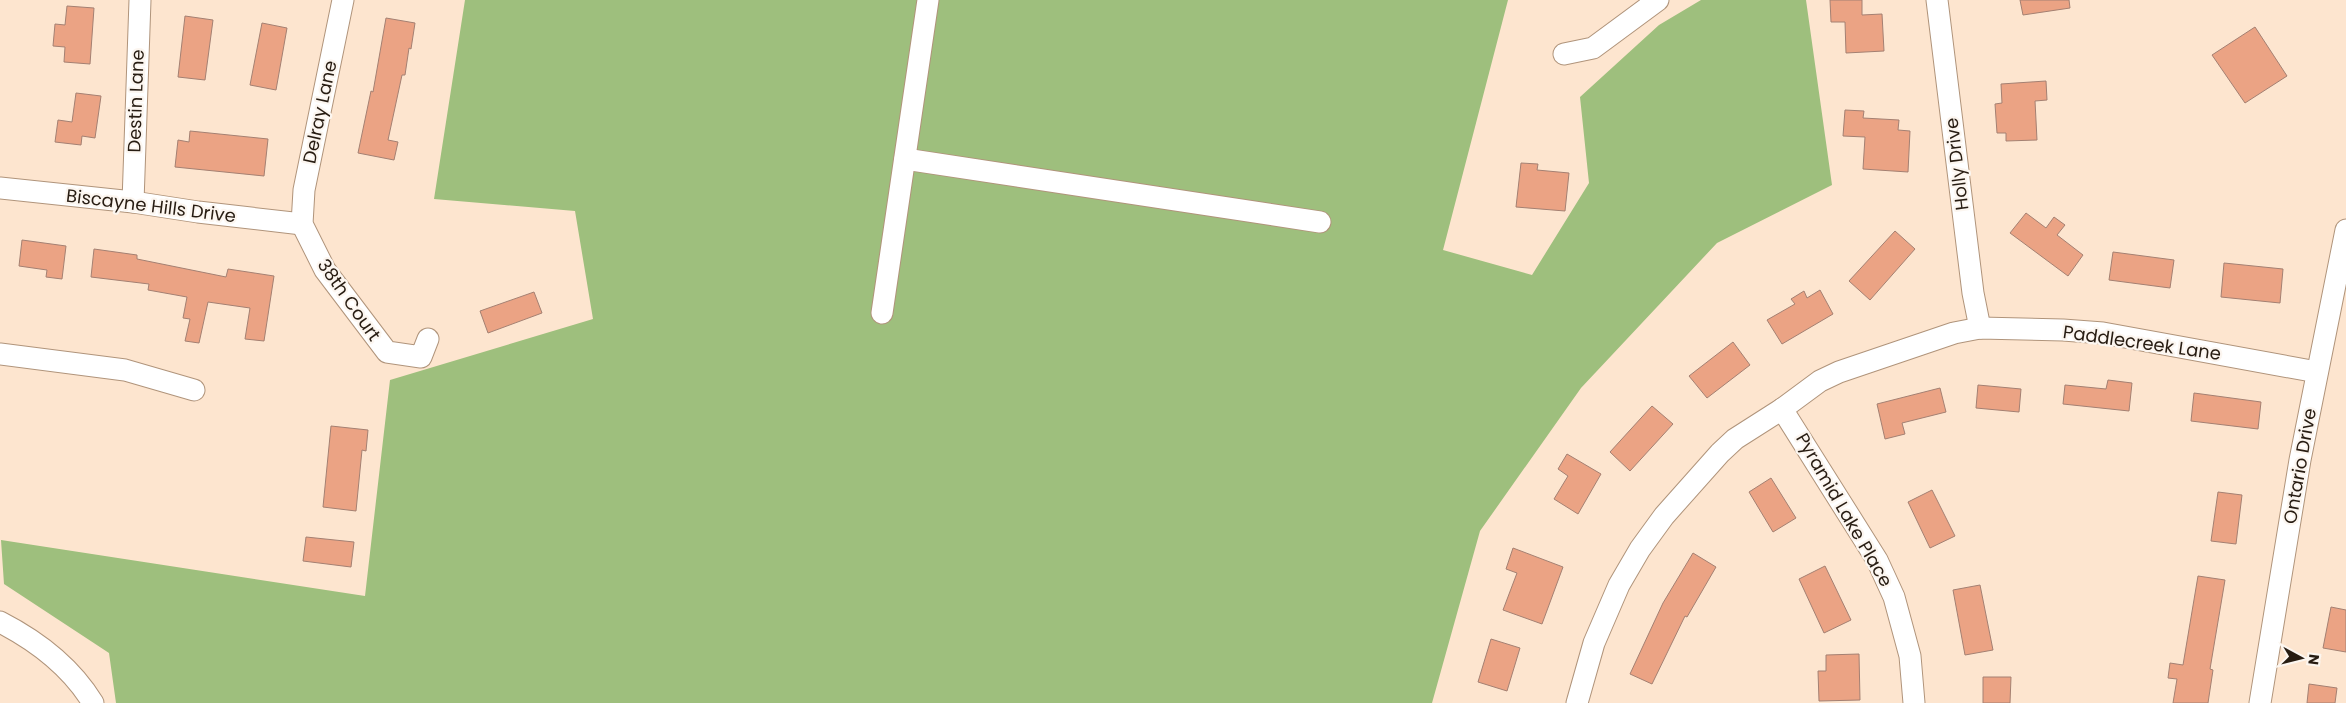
<svg xmlns="http://www.w3.org/2000/svg" width="2346" height="703" font-family="Poppins,sans-serif">
<rect width="100%" height="100%" fill="#fde5cf"/>
<!-- forest -->
<polygon fill="#9ebf7d" points="465,0 1508,0 1443,250 1532,275 1589,183 1580,97 1659,25 1701,0 1806,0 1832,185 1717,243 1581,388 1480,531 1432,703 116,703 109,653 4,584 1,540 365,596 390,380 593,319 575,211 434,199"/>
<!-- building -->
<g fill="#eba384" stroke="#a48072">
<polygon points="1830,0 1862,0 1862,15 1882,14 1884,51 1846,53 1845,22 1831,22"/>
<polygon points="2020,0 2069,0 2070,8 2023,15"/>
<polygon points="67,6 94,8 90,64 64,62 65,47 53,46 55,24 65,25"/>
<polygon points="185,16 213,20 205,80 178,77"/>
<polygon points="386,18 415,23 411,49 409,48 405,75 402,75 388,140 398,142 394,160 358,153 371,91 373,92"/>
<polygon points="262,23 287,28 276,90 250,85"/>
<polygon points="2255,27 2287,76 2245,103 2212,55"/>
<polygon points="2046,81 2047,100 2035,101 2037,140 2006,141 2006,133 1997,133 1995,104 2002,103 2001,84"/>
<polygon points="76,93 101,96 95,138 82,136 81,145 55,142 58,120 72,122"/>
<polygon points="1845,110 1864,111 1863,118 1899,120 1898,130 1910,131 1908,172 1863,169 1865,137 1843,136"/>
<polygon points="190,131 268,139 264,176 175,167 178,140 189,142"/>
<polygon points="1521,163 1538,164 1537,170 1569,173 1565,211 1516,207"/>
<polygon points="2026,213 2046,228 2054,217 2065,225 2057,235 2083,255 2068,276 2010,233"/>
<polygon points="1895,231 1915,249 1870,300 1849,281"/>
<polygon points="22,240 66,246 62,279 46,277 47,270 19,266"/>
<polygon points="94,249 137,255 137,259 226,277 228,269 274,276 264,341 245,339 250,308 208,302 199,343 185,341 190,319 183,318 187,297 148,290 149,284 91,277"/>
<polygon points="2113,252 2174,260 2170,288 2109,280"/>
<polygon points="2224,263 2283,269 2280,303 2221,297"/>
<polygon points="1820,290 1833,314 1782,344 1767,320 1795,304 1791,299 1804,291 1807,298"/>
<polygon points="534,292 542,313 488,333 480,311"/>
<polygon points="1733,342 1750,365 1707,398 1689,376"/>
<polygon points="2108,380 2132,383 2129,411 2063,404 2065,385 2106,389"/>
<polygon points="1978,385 2021,389 2019,412 1976,408"/>
<polygon points="1940,388 1946,412 1902,423 1905,434 1885,439 1877,404"/>
<polygon points="2194,393 2261,402 2258,429 2191,421"/>
<polygon points="1652,406 1673,424 1630,471 1610,452"/>
<polygon points="331,426 368,430 366,451 362,450 356,511 323,507"/>
<polygon points="1567,454 1601,474 1578,514 1554,499 1568,476 1558,469"/>
<polygon points="1771,478 1796,518 1773,532 1749,492"/>
<polygon points="1932,490 1955,536 1930,548 1908,502"/>
<polygon points="2218,492 2242,495 2236,544 2211,541"/>
<polygon points="306,537 354,542 351,567 303,561"/>
<polygon points="1513,548 1563,567 1542,624 1503,610 1517,573 1506,569"/>
<polygon points="1693,553 1716,567 1687,617 1685,616 1652,684 1630,674 1663,603"/>
<polygon points="1825,566 1851,620 1824,633 1799,579"/>
<polygon points="2198,576 2225,580 2210,669 2213,670 2208,703 2173,703 2177,679 2168,678 2170,663 2183,665"/>
<polygon points="1980,585 1993,650 1965,655 1953,590"/>
<polygon points="2331,607 2346,610 2346,652 2323,648"/>
<polygon points="1491,639 1520,648 1507,691 1478,682"/>
<polygon points="1859,654 1860,700 1819,701 1818,671 1826,671 1826,655"/>
<polygon points="1983,677 2011,677 2010,703 1983,703"/>
<polygon points="2309,684 2337,688 2335,703 2307,703"/>
</g>
<g fill="none" stroke-linecap="round" stroke-linejoin="round">
<defs>
<g id="minor">
<polyline points="343,0 304,190 302,224 325,270 387,352 421,357 428,339"/>
<polyline points="1937,0 1973,293 1980,328"/>
<polyline points="1564,54 1593,48 1658,0"/>
<polyline points="905,159 1320,222"/>
<polyline points="0,188 133,202 198,212 302,224"/>
<polyline points="133,202 140,0"/>
<polyline points="882,313 928,0"/>
<polyline points="0,354 125,370 194,390"/>
<polyline points="1782,409 1877,560 1894,597 1910,656 1914,703"/>
<path d="M 0,622 C 37,641 71,667 93,703"/>
<polyline points="1577,703 1594,643 1619,585 1640,549 1664,516 1720,453 1735,439 1782,409 1820,381 1839,372 1954,333 1980,328 2063,330 2103,333 2317,372"/>
<polyline points="2260,703 2300,460 2346,230"/>
</g>
</defs>
<!-- minor casing -->
<use href="#minor" stroke="#b0947b" stroke-width="23"/>
<!-- minor -->
<use href="#minor" stroke="#fff" stroke-width="21"/>
</g>
<g text-anchor="middle" stroke-width="4.5" stroke-linejoin="round" paint-order="stroke">
<!-- street labels -->
<g font-size="18" fill="#271c12" stroke="#fcf6f0">
<text transform="translate(136 101) rotate(-88)" y="6">Destin Lane</text>
<text transform="translate(320 112) rotate(-78)" y="6">Delray Lane</text>
<text transform="translate(1957 164) rotate(-97)" y="6">Holly Drive</text>
<text transform="translate(151 206) rotate(7)" y="6">Biscayne Hills Drive</text>
<text transform="translate(349 300) rotate(55)" y="6">38th Court</text>
<text transform="translate(2142 343) rotate(8)" y="6">Paddlecreek Lane</text>
<text transform="translate(2300 466) rotate(-80)" y="6">Ontario Drive</text>
<text transform="translate(1844 510) rotate(60)" y="6">Pyramid Lake Place</text>
</g>
</g>
<!-- north arrow -->
<g transform="translate(2301 658) rotate(97)" stroke="#fcf6f0" stroke-width="4" paint-order="stroke">
<path d="M0-4L9 19L0 12L-9 19Z" fill="#271c12"/>
<text y="-8" font-size="14" font-weight="bold" text-anchor="middle" fill="#271c12">N</text>
</g>
</svg>
